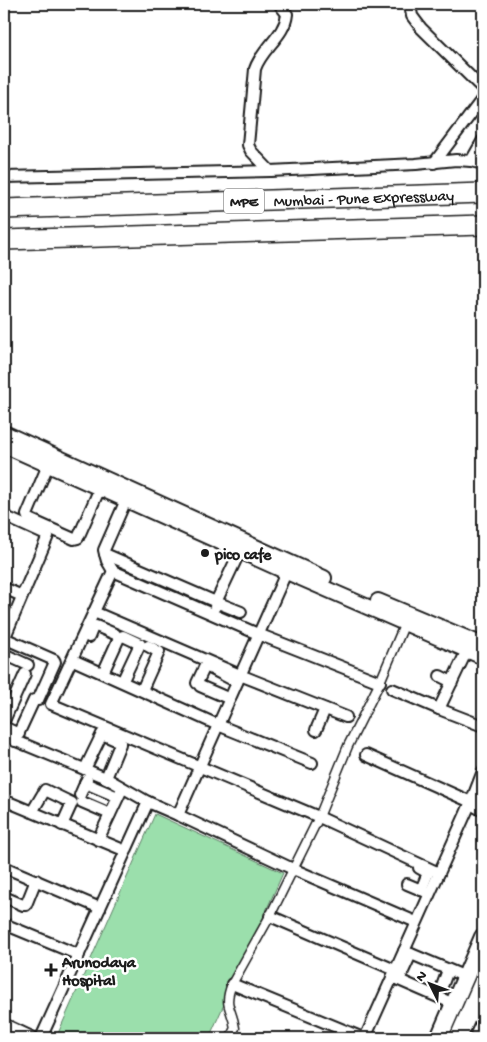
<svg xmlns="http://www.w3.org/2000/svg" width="487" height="1042" font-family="'Gochi Hand',sans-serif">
<rect width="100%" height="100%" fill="#fff"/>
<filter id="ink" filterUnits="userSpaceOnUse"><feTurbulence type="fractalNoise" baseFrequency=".02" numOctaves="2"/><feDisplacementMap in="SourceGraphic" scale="10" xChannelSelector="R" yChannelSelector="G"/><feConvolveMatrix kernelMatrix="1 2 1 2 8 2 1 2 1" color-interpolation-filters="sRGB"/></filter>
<g filter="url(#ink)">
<!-- green -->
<polygon fill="#9bdfac" stroke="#5c7e64" points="155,814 283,873 209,1038 56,1038"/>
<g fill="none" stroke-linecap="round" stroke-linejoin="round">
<defs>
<path id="pedestrian" d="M 230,1038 L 235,1028 C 232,1007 223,1007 232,984 L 270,916 L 319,817 L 348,746 L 380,682 L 405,623"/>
<g id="minor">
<polyline points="410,4 412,16 421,28 483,89"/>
<polyline points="471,161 483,140"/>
<polyline points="434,163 483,98"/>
<path d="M 270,171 L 251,151 L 248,145 L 255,69 C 262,48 285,36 287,14 L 279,4"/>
<polyline points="4,177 270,171 416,164 456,160 471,161 483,164"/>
<polyline points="48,465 27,515 29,519 74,539 78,538 100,488"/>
<polyline points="126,500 104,550 105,554 216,602 240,551"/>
<polyline points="4,516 48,536 4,639"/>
<polyline points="105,554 107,561 113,571 258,634 380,682"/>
<polyline points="113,571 51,704 319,817 439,873"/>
<polyline points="4,588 22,596"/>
<polyline points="215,607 216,602 241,612"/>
<polyline points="94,612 240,675 346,717"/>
<polyline points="89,637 93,627 96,626 115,634"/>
<polyline points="4,638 54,660 55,662 38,700 34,700 15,741"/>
<polyline points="470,644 439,709 483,726"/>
<polyline points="4,654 28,665"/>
<polyline points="73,660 218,725 312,763"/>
<polyline points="103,673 119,638 123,636 140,644 124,678"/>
<polyline points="440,676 452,682"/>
<path d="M 197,683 L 205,666 C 217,671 226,677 237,682"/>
<polyline points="200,686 230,699"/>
<polyline points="392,689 439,709"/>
<polyline points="142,690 159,652 148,646"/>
<polyline points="4,721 25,674"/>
<polyline points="4,727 19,734"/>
<polyline points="316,730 325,709"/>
<polyline points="4,736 106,778 148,802 178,815 289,566"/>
<polyline points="366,755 471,802"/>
<polyline points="85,769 102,734 120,742 120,744 106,778"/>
<polyline points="85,783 118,797"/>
<polyline points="80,795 87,779"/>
<polyline points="478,796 474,806 483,811"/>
<polyline points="82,802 110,814"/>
<polyline points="4,807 6,801 126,851"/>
<polyline points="32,812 45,790 72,803 62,825"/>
<polyline points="178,815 293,869 416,922"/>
<polyline points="98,840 122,789"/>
<polyline points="4,867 100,908"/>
<polyline points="419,868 428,873 421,890"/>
<polyline points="407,884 426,892"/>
<polyline points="4,897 23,905 26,905 36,880"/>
<polyline points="270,916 395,970"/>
<polyline points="4,924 79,955"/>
<polyline points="404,951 466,977"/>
<polyline points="392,977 454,1004"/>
<polyline points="399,980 411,954"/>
<polyline points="232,984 363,1038"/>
<polyline points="441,989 448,970"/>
<polyline points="469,1014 483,1020"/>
<polyline points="4,1024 34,1038"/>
<polyline points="41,1038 148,802"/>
<polyline points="365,1038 471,802 483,771"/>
</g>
<g id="secondary">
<polyline points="4,433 324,578"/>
<polyline points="4,445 287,572 483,657"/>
<polyline points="378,601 483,645"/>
</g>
<g id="primary">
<polyline points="439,1038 483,937"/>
<polyline points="458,1038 483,981"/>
</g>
<g id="motorway">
<path id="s1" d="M 4,209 L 483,193"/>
<polyline points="4,240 483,225"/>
</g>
</defs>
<!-- pedestrian casing -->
<use href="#pedestrian" stroke="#1c1c1c" stroke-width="11"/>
<!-- minor casing -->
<use href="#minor" stroke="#1c1c1c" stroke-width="14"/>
<!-- secondary casing -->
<use href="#secondary" stroke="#1c1c1c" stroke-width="18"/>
<!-- primary casing -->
<use href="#primary" stroke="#1c1c1c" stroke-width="20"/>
<!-- motorway casing -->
<use href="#motorway" stroke="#1c1c1c" stroke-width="22"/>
<!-- pedestrian -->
<use href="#pedestrian" stroke="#fff" stroke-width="8"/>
<!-- minor -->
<use href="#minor" stroke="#fff" stroke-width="10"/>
<!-- secondary -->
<use href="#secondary" stroke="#fff" stroke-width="14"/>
<!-- primary -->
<use href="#primary" stroke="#fff" stroke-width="16"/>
<!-- motorway -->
<use href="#motorway" stroke="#fff" stroke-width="19"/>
</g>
</g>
<!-- markers -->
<g fill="#1c1c1c" stroke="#fff" stroke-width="2">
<circle cx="205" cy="553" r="5"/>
<path d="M48.5 962.5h5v5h5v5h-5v5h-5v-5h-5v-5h5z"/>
</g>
<g text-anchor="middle" stroke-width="5" stroke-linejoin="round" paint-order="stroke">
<!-- shield labels -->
<rect fill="#fff" stroke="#606060" stroke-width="1" x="224" y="188.5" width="40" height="25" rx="4"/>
<g font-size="15" font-weight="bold" fill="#1c1c1c">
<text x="244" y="206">MPE</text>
</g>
<!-- street labels -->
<g font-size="16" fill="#1c1c1c" stroke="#fff">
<text dy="6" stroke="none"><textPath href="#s1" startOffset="360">Mumbai - Pune Expressway</textPath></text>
</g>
<!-- poi labels -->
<g font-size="16" font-weight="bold" fill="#1c1c1c" stroke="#fff" text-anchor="start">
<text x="215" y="559">pico cafe</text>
<text x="62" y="967">Arunodaya<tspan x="62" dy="18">Hospital</tspan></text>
</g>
</g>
<!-- margin -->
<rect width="487" height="1042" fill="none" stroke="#fff" stroke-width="20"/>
<rect x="10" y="10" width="467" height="1022" fill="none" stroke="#1c1c1c" stroke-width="2" filter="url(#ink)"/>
<!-- north arrow -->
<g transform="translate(430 984) rotate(312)" stroke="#ffffff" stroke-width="4" paint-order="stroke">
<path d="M0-4L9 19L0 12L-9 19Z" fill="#1c1c1c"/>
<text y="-8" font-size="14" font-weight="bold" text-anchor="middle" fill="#1c1c1c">N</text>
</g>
</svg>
